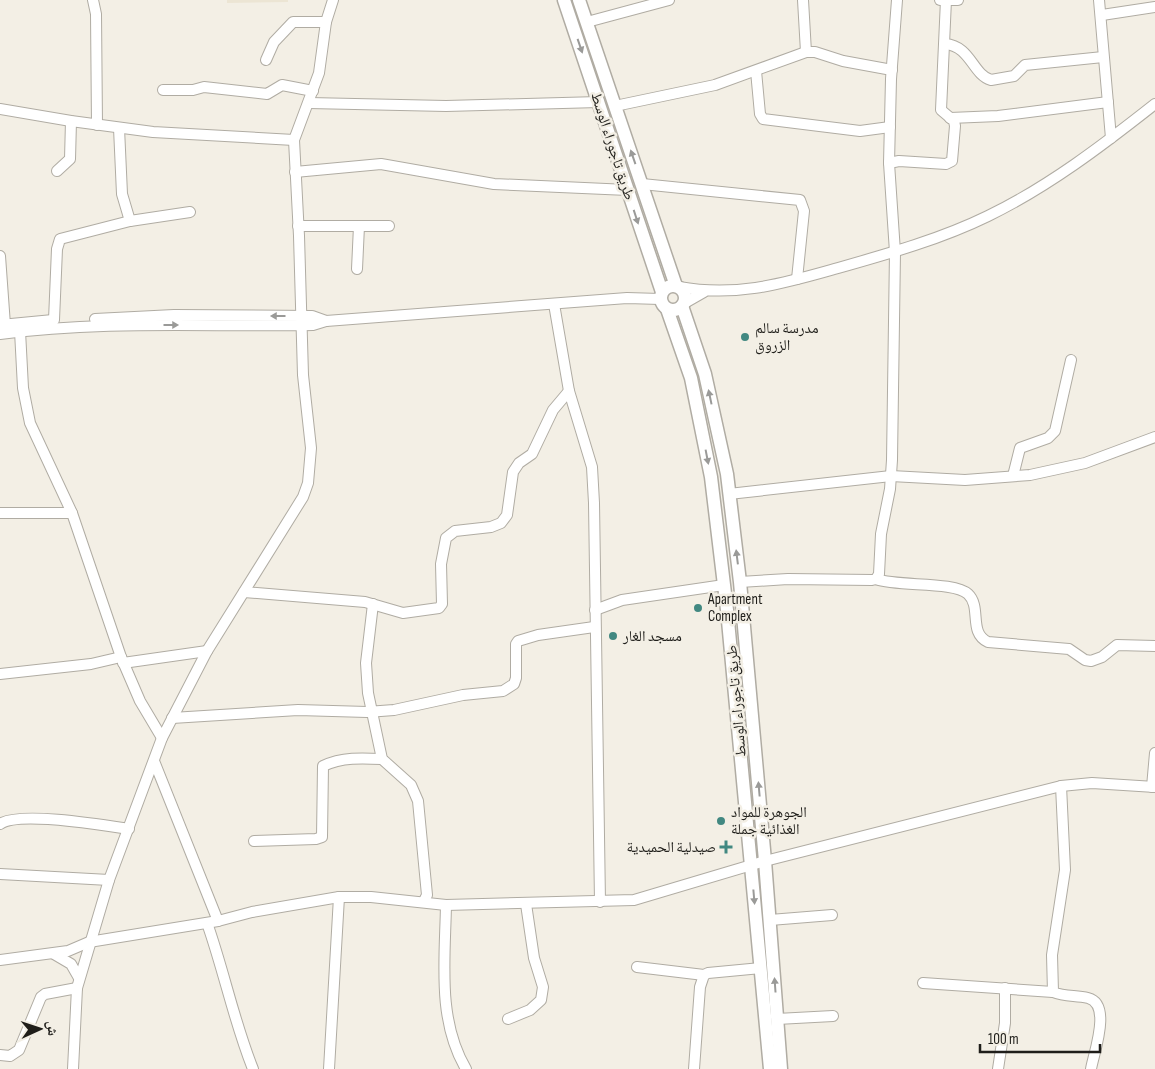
<svg xmlns="http://www.w3.org/2000/svg" width="1155" height="1069" font-family="'Sofia Sans Condensed','Noto Naskh Arabic',sans-serif">
<rect width="100%" height="100%" fill="#f3efe5"/>
<!-- built -->
<polygon fill="#ece5d4" points="227,0 288,0 288,2 227,3"/>
<g fill="none" stroke-linecap="round" stroke-linejoin="round">
<defs>
<g id="minor">
<polyline points="93,0 96,14 97,125"/>
<polyline points="803,0 806,52"/>
<polyline points="940,0 958,0"/>
<polyline points="1099,0 1111,138"/>
<polyline points="1102,15 1155,7"/>
<polyline points="587,22 669,0"/>
<path d="M 945,44 C 971,46 972,74 991,80 L 1014,76 L 1025,65 L 1103,57"/>
<polyline points="266,60 274,42 293,22 326,22"/>
<polyline points="756,71 760,114 763,119 860,131 890,127"/>
<polyline points="163,90 193,90 204,87 267,94 282,85 313,91"/>
<polyline points="309,103 446,106 599,102"/>
<polyline points="615,106 715,85 806,52 815,52 843,61 892,70"/>
<polyline points="0,109 71,121 153,132 294,140"/>
<polyline points="950,118 998,116 1108,102"/>
<polyline points="119,128 122,194 130,221"/>
<polyline points="889,163 891,79 897,0"/>
<polyline points="57,171 70,159 71,121"/>
<polyline points="295,172 381,164 494,184 628,190"/>
<polyline points="642,184 800,200 804,211 797,279"/>
<polyline points="298,226 389,226"/>
<polyline points="0,256 5,325"/>
<polyline points="357,269 359,226"/>
<path d="M 679,287 C 734,297 778,285 831,270 C 884,255 939,240 988,216 C 1048,187 1103,145 1155,104"/>
<polyline points="554,304 569,391 592,467 594,503 600,902"/>
<polyline points="683,304 704,292"/>
<polyline points="95,319 174,315 312,316 326,321"/>
<polyline points="54,320 57,249 60,239 130,221 190,212"/>
<polyline points="0,325 53,320"/>
<polyline points="20,331 23,388 30,423 72,513 121,657 140,701 162,738"/>
<path d="M 0,334 C 104,320 208,327 313,325 L 326,321 L 627,298 L 660,299"/>
<polyline points="1013,476 1020,448 1048,438 1055,431 1071,360"/>
<polyline points="729,494 891,476 965,480 1030,475 1085,463 1155,437"/>
<polyline points="0,513 72,513"/>
<path d="M 876,579 C 898,587 954,581 968,594 C 982,607 968,633 988,642 L 1069,649 L 1085,660 L 1091,661 L 1102,657 L 1117,645 L 1155,646"/>
<polyline points="740,582 788,579 872,580 876,579 879,574 881,534 890,489 892,460 895,252 889,163 899,161 946,164 952,161 955,126 954,121 941,110 946,0"/>
<polyline points="244,592 365,602 403,613 439,608 442,604 441,564 446,538 455,531 491,527 501,523 507,515 513,472 519,463 532,454 553,410 569,391"/>
<polyline points="373,604 366,663 368,693 382,759 411,785 418,801 427,895 424,901"/>
<polyline points="595,610 622,600 724,585"/>
<polyline points="123,663 207,651"/>
<polyline points="0,674 91,664 121,657"/>
<polyline points="172,718 298,710 367,712 394,710 463,695 503,691 514,684 516,678 516,644 518,641 538,635 594,627"/>
<polyline points="154,761 218,921"/>
<path d="M 1061,786 L 1065,870 L 1052,955 L 1053,992 C 1065,997 1076,995 1088,998 C 1112,1004 1094,1052 1091,1069"/>
<polyline points="1152,787 1155,753"/>
<path d="M 0,824 C 19,811 103,825 129,829"/>
<path d="M 254,841 L 316,839 L 322,837 L 323,766 C 342,757 362,758 382,759"/>
<polyline points="0,874 109,880"/>
<path d="M 446,905 C 445,960 437,1020 466,1069"/>
<polyline points="770,920 832,915"/>
<path d="M 207,923 C 224,971 234,1022 253,1069"/>
<polyline points="54,954 71,964 79,978"/>
<polyline points="0,960 68,951 89,942 218,921 252,912 339,897 371,897 446,905 634,900 765,861 1061,786 1092,783 1155,787"/>
<polyline points="637,967 704,975"/>
<polyline points="923,983 1053,992"/>
<polyline points="508,1019 530,1010 541,1000 543,987 534,958 526,904"/>
<polyline points="777,1019 833,1016"/>
<polyline points="0,1055 10,1056 19,1050 41,997 45,994 77,988"/>
<polyline points="73,1069 77,988 109,880 162,738 207,651 303,497 308,483 311,448 303,375 299,236 294,140 319,73 326,22 333,0"/>
<polyline points="329,1069 339,897"/>
<polyline points="694,1069 700,987 704,975 708,973 761,968"/>
<polyline points="998,1069 1005,1023 1005,988"/>
</g>
<g id="major">
<polyline points="564,0 662,292"/>
<polyline points="579,0 676,286"/>
<circle cx="673" cy="298" r="12"/>
<polyline points="682,306 705,374 727,474 740,582 765,861 781,1069"/>
<polyline points="667,309 691,378 711,477 727,610 770,1069"/>
</g>
</defs>
<!-- minor casing -->
<use href="#minor" stroke="#b0aca3" stroke-width="12"/>
<!-- major casing -->
<use href="#major" stroke="#b0aca3" stroke-width="15"/>
<!-- minor -->
<use href="#minor" stroke="#fff" stroke-width="10"/>
<!-- major -->
<use href="#major" stroke="#fff" stroke-width="12"/>
</g>
<!-- one-way arrows -->
<defs><path id="oneway-solid" d="M-6-.8H1V-3.2L6.5 0L1 3.2V.8H-6Z" transform="scale(1.25)"/></defs>
<g fill="#9a9a98">
<use href="#oneway-solid" transform="translate(580 46) rotate(71)"/>
<use href="#oneway-solid" transform="translate(633 157) rotate(-109)"/>
<use href="#oneway-solid" transform="translate(636 217) rotate(72)"/>
<use href="#oneway-solid" transform="translate(278 316) rotate(-180)"/>
<use href="#oneway-solid" transform="translate(171 325)"/>
<use href="#oneway-solid" transform="translate(710 397) rotate(-102)"/>
<use href="#oneway-solid" transform="translate(707 457) rotate(79)"/>
<use href="#oneway-solid" transform="translate(737 557) rotate(-97)"/>
<use href="#oneway-solid" transform="translate(759 789) rotate(-95)"/>
<use href="#oneway-solid" transform="translate(754 897) rotate(85)"/>
<use href="#oneway-solid" transform="translate(775 985) rotate(-94)"/>
</g>
<!-- markers -->
<g fill="#418881" stroke="#f3efe5" stroke-width="2">
<circle cx="745" cy="337" r="5"/>
<circle cx="698" cy="608" r="5"/>
<circle cx="613" cy="636" r="5"/>
<circle cx="721" cy="821" r="5"/>
<path d="M723.5 839.5h5v5h5v5h-5v5h-5v-5h-5v-5h5z"/>
</g>
<g text-anchor="middle" stroke-width="5" stroke-linejoin="round" paint-order="stroke">
<!-- street labels -->
<g font-size="15" fill="#1f1e1a" stroke="#f3efe5">
<text transform="translate(613 146) rotate(72)" y="5">طريق تاجوراء الوسط</text>
<text transform="translate(736 701) rotate(-95)" y="5">طريق تاجوراء الوسط</text>
</g>
<!-- poi labels -->
<g font-size="15" fill="#1f1e1a" stroke="#f3efe5" text-anchor="start">
<text x="755" y="333">مدرسة سالم<tspan x="755" dy="17">الزروق</tspan></text>
<text x="708" y="604">Apartment<tspan x="708" dy="17">Complex</tspan></text>
<text x="623" y="641">مسجد الغار</text>
<text x="731" y="817">الجوهرة للمواد<tspan x="731" dy="17">الغذائية جملة</tspan></text>
<text x="716" y="852" text-anchor="end">صيدلية الحميدية</text>
</g>
</g>
<!-- north arrow -->
<g transform="translate(40 1029) rotate(87)" stroke="#f3efe5" stroke-width="4" paint-order="stroke">
<path d="M0-4L9 19L0 12L-9 19Z" fill="#1f1e1a"/>
<text y="-8" font-size="14" font-weight="bold" text-anchor="middle" fill="#1f1e1a">ش</text>
</g>
<!-- scale -->
<path d="M980 1044v8h120v-8" fill="none" stroke="#1f1e1a" stroke-width="2.5"/>
<text x="988" y="1044" font-size="15" fill="#1f1e1a" stroke="#f3efe5" stroke-width="4" paint-order="stroke">100 m</text>
</svg>
